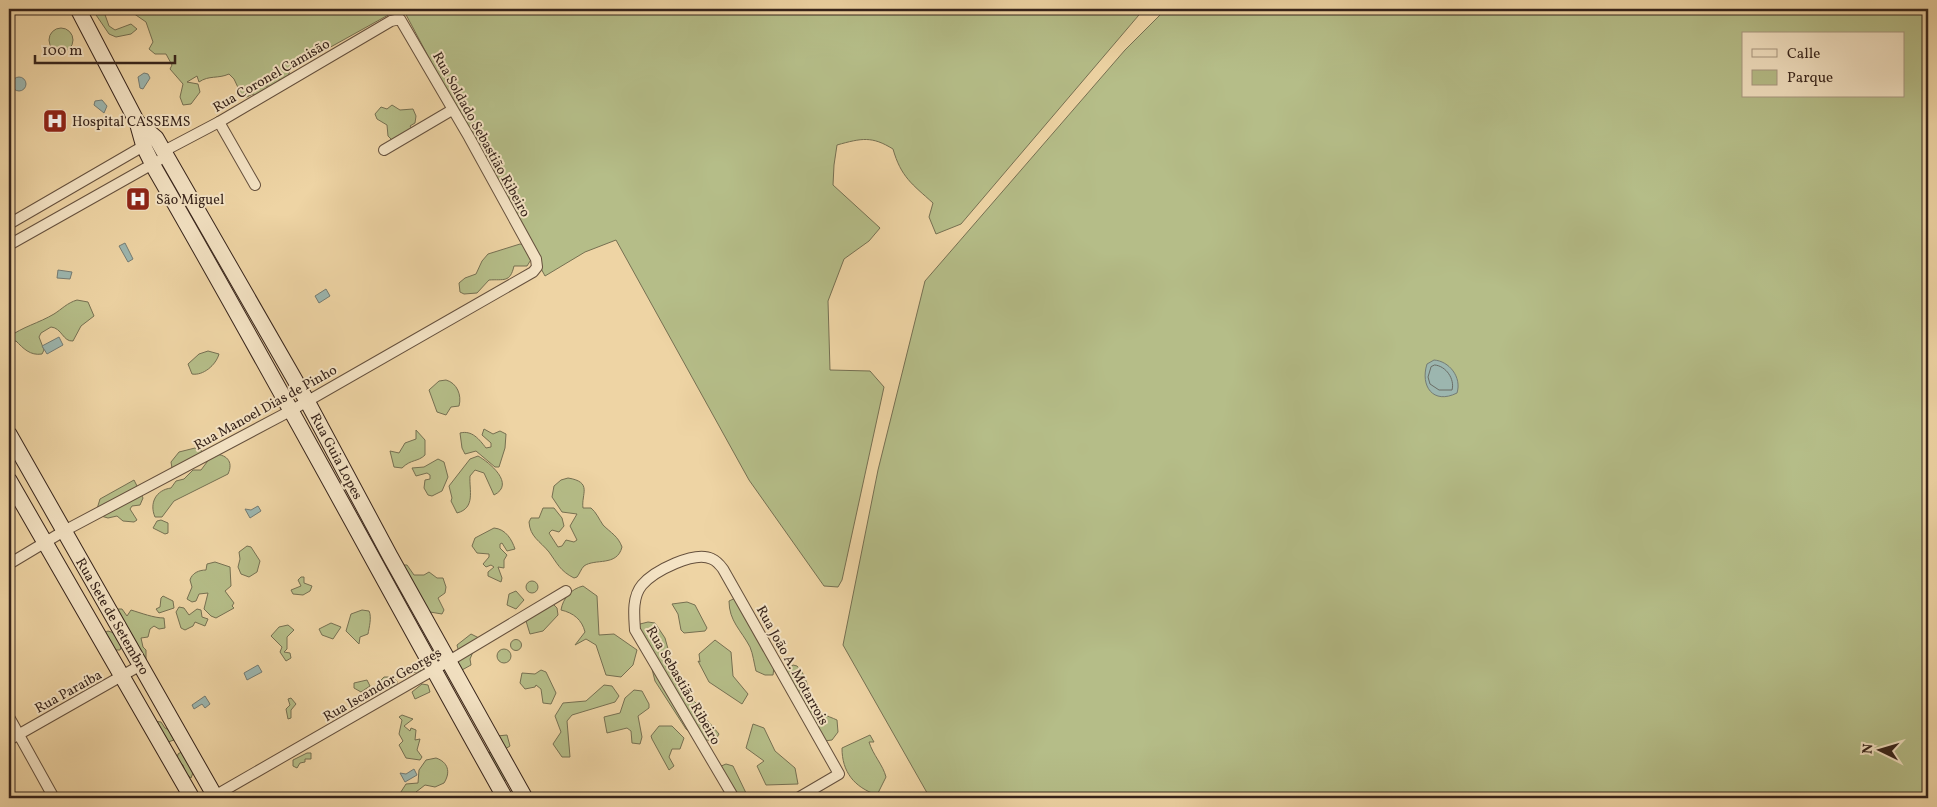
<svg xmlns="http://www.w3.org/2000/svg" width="1937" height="807" font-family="Vollkorn,serif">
<rect width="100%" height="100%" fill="#eed4a4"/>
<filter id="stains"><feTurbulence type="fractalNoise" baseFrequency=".004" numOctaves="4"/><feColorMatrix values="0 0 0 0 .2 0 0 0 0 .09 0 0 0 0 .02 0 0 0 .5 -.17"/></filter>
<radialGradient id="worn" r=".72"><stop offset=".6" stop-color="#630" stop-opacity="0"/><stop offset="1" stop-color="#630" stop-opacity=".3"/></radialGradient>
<!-- green -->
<g fill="#b5bd88" stroke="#767052" fill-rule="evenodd">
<polygon points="92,9 103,9 109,26 115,30 131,24 137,29 131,34 116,37 109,34"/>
<path d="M 139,9 L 399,9 L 291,69 L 287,78 L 279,80 L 274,86 L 267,86 L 266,93 L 260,98 L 253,94 L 247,97 L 242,96 L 234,79 L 229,74 C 218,79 209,75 199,82 L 197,76 L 187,82 L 198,84 L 200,92 L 191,104 L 183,105 L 180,97 L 183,84 L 170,69 L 172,65 L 166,54 L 155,54 L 149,49 L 153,42 L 146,22 L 133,13 Z"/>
<path d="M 403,9 L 1144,9 L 961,224 L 936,234 L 929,217 L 933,203 C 912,184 901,177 893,149 C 872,136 862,138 837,145 L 834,165 L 833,185 L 880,228 L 869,241 L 844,259 L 828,301 L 830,370 L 870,371 L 884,387 L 842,580 L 838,587 L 824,586 L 749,480 L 616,240 L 585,252 L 545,276 Z"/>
<path d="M 1166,9 L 1928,9 L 1928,798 L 930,798 L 843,645 L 878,470 L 925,281 L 1125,50 ZM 1743,34 L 1903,34 L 1903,96 L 1743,96 Z"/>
<circle cx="61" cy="40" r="12"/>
<polygon points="392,105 400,110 413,109 416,116 415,123 410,126 412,129 393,141 388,136 387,125 377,119 375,114 381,107 387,109"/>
<path d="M 520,244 L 524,245 L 532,258 L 527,266 L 514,266 C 510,283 504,279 489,280 L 477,293 L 464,294 L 460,292 L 459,283 L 465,278 L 476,274 L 482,261 L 488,254 Z"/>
<path d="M 77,300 L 88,302 L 94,316 L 81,326 L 73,341 C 63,342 62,328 51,327 L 41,333 L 39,337 L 44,350 L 42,354 C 30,356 23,348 16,341 L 9,342 L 9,337 C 22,327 39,323 54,314 C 62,309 67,303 77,300 Z"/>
<path d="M 208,351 L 219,354 C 216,365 203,376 192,374 L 188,364 L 199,354 Z"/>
<path d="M 446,380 C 457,383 462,395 459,406 L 451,407 L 446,415 L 437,412 L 429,390 L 439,381 Z"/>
<path d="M 484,429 L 493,434 L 500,431 L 506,434 L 505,448 L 499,467 L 495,467 L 476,451 L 465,454 L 462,448 L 460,433 C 472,430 479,439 486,448 L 491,447 L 491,443 L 482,435 Z"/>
<path d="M 416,430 L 425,440 L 425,455 C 418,462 411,459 402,468 L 394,467 L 390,451 L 399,453 L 405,443 L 416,439 Z"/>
<polygon points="195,448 202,451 200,459 172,468 171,462 179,452"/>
<path d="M 213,454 C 226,454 234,461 228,474 L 174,501 L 162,517 L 155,517 C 149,503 156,490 171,488 L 176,481 L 184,479 L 193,470 L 201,470 Z"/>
<path d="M 478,456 C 489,462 516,484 494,495 L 484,473 L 475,470 L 470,476 C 469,490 476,508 457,513 L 451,501 L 452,498 L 449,486 L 470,459 Z"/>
<polygon points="438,459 444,462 448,477 442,491 432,496 428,495 424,488 425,480 430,479 430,475 427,473 416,476 412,468 424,467"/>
<path d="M 568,478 C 593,482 581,494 583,508 L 591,508 C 596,512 599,519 603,525 C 611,533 618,536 622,547 C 617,567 595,558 584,566 C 581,569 580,573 577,577 L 574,578 C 560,571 557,563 549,552 C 540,541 530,537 529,522 L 531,518 L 539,518 L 543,508 L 554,508 L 562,518 L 564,526 L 559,532 L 552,530 L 549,533 L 558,547 L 562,546 L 566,540 L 574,542 L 577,540 L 570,526 L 577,514 L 562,512 L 552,497 L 554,486 L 561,480 Z"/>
<polygon points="134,480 143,498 140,505 132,506 130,509 137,520 134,522 123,521 117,516 108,518 101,516 97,509 100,499"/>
<polygon points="161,520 168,523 168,533 165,534 153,528 157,521"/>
<path d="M 494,528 C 506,529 512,540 515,549 L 507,551 L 502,543 L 500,544 L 500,548 L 507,555 L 504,560 L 504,568 L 498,567 L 502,578 L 501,582 L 488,576 L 488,572 L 494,567 L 491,565 L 486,567 L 483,564 L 489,557 L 489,554 L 477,553 L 472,546 L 475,538 Z"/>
<polygon points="247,546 251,547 260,561 257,572 249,577 241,574 238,567 240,559 239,552"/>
<path d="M 215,562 L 230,567 L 231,586 L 225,591 L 234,603 L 232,606 L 234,608 L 216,618 L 211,616 L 204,609 L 208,593 L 199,594 L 196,601 L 192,602 L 187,599 L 192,587 L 190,580 C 192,573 199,570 206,570 L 207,564 Z"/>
<polygon points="403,565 407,565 414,575 424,575 429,572 437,578 443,578 446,587 445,593 438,598 444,610 442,614 430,612 408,601 401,594"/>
<polygon points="301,577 304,577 304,583 312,586 310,591 303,595 293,594 291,590 301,586 298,580"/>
<circle cx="532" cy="587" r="6"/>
<path d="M 583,586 L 597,596 L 599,635 L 614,634 L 637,650 L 633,665 L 621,677 L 606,675 L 596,645 L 586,639 L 575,645 L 585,632 C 582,620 574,613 561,610 C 563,598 571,589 583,586 Z"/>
<polygon points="516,591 524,600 516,609 507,605 509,594"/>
<polygon points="163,596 173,601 174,608 159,613 156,609 160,607 161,598"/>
<path d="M 740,596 L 774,667 L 773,675 L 765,675 L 756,671 C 754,663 753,654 750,647 C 741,630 729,621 729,601 Z"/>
<polygon points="551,602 557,608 558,615 543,631 530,634 526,621"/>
<polygon points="687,602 695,605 707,628 705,631 684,633 681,630 678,614 672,604"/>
<polygon points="179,607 184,608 189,615 197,609 201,610 202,617 208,619 205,626 195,622 193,626 185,630 181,628 176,612"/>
<path d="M 118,609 L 122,609 L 127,616 L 131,610 C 141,613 154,618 164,618 L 165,628 L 159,629 L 154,626 L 150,629 L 148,637 L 141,638 L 143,647 L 146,650 L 146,661 L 122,644 L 120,650 L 114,650 L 104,633 L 108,631 L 114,633 L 115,612 Z"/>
<path d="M 362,610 L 369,611 C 372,617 369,628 368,634 L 360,637 L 359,644 L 346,631 L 351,614 Z"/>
<polygon points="648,622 655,623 665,638 678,685 699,706 702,714 719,734 715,741 698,739 686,729 655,681 651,665 635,630 640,624"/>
<polygon points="331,623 341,627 333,639 322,635 319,629"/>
<polygon points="288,625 294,630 287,637 287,649 284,652 290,653 291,658 286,661 280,652 282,647 271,636 279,627"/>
<polygon points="471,634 479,638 470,659 471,665 462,670 456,664 459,653 457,645"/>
<circle cx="516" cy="645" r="5.5"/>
<polygon points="715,640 731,652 733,676 748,694 742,704 709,682 698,661 700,662 699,654"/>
<circle cx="504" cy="656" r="7"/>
<polygon points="416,663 421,666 421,671 408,674 404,672 407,667"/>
<path d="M 793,665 L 797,666 C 810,677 807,701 822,713 C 826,716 833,718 837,720 L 838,732 L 832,740 L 824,741 L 786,670 Z"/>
<polygon points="541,670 546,672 556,693 551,704 543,703 541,689 536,685 535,687 525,689 520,683 522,673 535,674"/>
<polygon points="384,677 392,677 397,681 397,684 391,688 387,687 381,692 374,692 375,686"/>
<polygon points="367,680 370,686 361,692 354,688 354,683"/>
<polygon points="422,684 428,685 430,692 415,699 412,692"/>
<polygon points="604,685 612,686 619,696 615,702 572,715 567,721 570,757 562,757 553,744 561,732 555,716 563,703 586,701"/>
<polygon points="634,690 642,691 649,704 649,708 638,716 642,737 640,744 632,743 631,731 627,728 607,733 604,717 620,713 625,698"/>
<polygon points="291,698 296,704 291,710 291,718 288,719 286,709 290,705 288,699"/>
<polygon points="402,715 413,719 404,726 410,731 411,728 416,730 415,740 420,739 417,750 422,757 420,760 406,758 399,745 403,741 399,734 402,720 399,717"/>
<polygon points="153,721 161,722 165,728 173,732 174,740 168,742"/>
<polygon points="753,724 764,728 775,751 795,768 798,784 766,785 757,766 764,761 746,748"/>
<polygon points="659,726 672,726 684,738 680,749 672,749 669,757 674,766 669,770 652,739 651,736"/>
<polygon points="507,735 510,746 505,749 508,779 500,783 488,753 494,751 497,736"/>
<path d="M 870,735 L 874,742 L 869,742 C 873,755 883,765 886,777 L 877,795 C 854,787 842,772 842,748 Z"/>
<polygon points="183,751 194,770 191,778 186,774 183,765 177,760 178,754"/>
<polygon points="307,753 311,753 311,759 305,759 305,762 300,763 297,768 293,766 293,760"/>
<path d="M 436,758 C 448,762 451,772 444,783 L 435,787 L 425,785 L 416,792 L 419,798 L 397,798 L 406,784 L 418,783 L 419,770 L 426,760 Z"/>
<path d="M 726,764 L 733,766 L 746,793 L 754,798 L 731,798 C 726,788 716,780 714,769 Z"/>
</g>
<!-- water -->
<g fill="#9cb6af" stroke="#747c74">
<polygon points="144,73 148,74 150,78 143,89 140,88 138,77"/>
<circle cx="19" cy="84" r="7"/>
<polygon points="102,100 107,106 104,113 94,105 95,101"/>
<polygon points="125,243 133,259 128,262 119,246"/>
<polygon points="58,270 72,272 70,279 57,278"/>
<polygon points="326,289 330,296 319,303 315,296"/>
<polygon points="59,337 63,345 47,354 42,346"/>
<path d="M 1434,360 C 1449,361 1462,377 1457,393 C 1433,405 1420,386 1427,364 Z"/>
<polygon points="258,506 261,511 250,518 245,509 251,510"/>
<polygon points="258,665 262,672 247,680 244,673"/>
<polygon points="205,696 210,704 205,708 202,704 194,709 192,705"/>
<polygon points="414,769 417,775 405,782 400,773 406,774"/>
</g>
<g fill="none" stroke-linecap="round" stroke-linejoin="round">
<!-- shore -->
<path stroke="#6a6d65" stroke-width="1" d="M 1435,365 C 1446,366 1455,379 1452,390 L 1439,390 L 1430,384 L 1428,377 L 1431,367 Z"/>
<defs>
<g id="street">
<polyline points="219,122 255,185"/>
<polyline points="384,150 452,110"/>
<polyline points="9,224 147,144"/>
<polyline points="9,245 158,161"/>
<polyline points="9,564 64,531 292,410 533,272 537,267 536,259 469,137 400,19 391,21 219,122 164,151"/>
<polyline points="9,717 54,798"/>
<polyline points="9,740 141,665"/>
<polyline points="211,798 449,661 566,591"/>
<path d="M 734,798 L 635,630 C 634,615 632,597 642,585 C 654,571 695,550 712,559 C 717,561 720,565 723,569 L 839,774 L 798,798"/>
</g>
<g id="secondary">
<path d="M 78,9 L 137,122 L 144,147 L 155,169 C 275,377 388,589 505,798"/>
<polyline points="137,122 156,138 307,401 390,556 525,798"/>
<polyline points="9,434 216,798"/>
<polyline points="9,480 192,798"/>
</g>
</defs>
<!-- street casing -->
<use href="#street" stroke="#65503d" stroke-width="12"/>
<!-- secondary casing -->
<use href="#secondary" stroke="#37241b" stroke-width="17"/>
<!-- street -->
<use href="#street" stroke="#f4e3c4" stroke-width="10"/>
<!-- secondary -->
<use href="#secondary" stroke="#f4e3c4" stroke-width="15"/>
</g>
<!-- icons -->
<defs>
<symbol id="hospital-square" viewBox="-11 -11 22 22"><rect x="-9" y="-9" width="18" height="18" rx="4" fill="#8f2418" stroke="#f4e3c4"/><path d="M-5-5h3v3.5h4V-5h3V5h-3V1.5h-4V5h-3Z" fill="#fff"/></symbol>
</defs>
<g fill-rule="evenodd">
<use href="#hospital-square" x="41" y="107" width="28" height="28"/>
<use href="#hospital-square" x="124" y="185" width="28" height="28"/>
</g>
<g text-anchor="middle" stroke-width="4" stroke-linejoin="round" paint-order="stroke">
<!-- street labels -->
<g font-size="14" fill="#37241b" stroke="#f4e3c4">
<text transform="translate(271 75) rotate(-30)" y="5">Rua Coronel Camisão</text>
<text transform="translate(482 134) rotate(61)" y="5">Rua Soldado Sebastião Ribeiro</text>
<text transform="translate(265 407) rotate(-29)" y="5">Rua Manoel Dias de Pinho</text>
<text transform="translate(337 456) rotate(62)" y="5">Rua Guia Lopes</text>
<text transform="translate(113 616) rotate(60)" y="5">Rua Sete de Setembro</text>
<text transform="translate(793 665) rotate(61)" y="5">Rua João A. Motarrois</text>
<text transform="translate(382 684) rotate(-30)" y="5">Rua Iscandor Georges</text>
<text transform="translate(684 685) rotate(60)" y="5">Rua Sebastião Ribeiro</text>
<text transform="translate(68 691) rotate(-29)" y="5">Rua Paraíba</text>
</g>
<!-- poi labels -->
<g font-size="14" fill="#37241b" stroke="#f4e3c4" text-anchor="start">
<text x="72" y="126">Hospital CASSEMS</text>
<text x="156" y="204">São Miguel</text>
</g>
</g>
<!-- margin -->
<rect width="1937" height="807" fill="none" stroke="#eed4a4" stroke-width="30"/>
<rect x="10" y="10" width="1917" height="787" fill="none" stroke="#37241b" stroke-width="2.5"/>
<rect x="15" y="15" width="1907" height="777" fill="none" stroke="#37241b"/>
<!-- legend -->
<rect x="1742" y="32" width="162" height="65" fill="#f4e3c4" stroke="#a89780"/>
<rect x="1752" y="49" width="25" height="8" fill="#f4e3c4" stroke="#a89780"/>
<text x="1787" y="58" font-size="15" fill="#37241b">Calle</text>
<rect x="1752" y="70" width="25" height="15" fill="#b5bd88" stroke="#a89780"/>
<text x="1787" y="82" font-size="15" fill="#37241b">Parque</text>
<!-- north arrow -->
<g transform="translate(1880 750) rotate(275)" stroke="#f4e3c4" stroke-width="4" paint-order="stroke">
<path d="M0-4L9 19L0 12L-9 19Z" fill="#37241b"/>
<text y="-8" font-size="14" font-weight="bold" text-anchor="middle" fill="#37241b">N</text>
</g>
<!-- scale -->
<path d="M35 55v8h140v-8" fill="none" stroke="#37241b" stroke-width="2.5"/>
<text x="42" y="55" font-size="15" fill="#37241b" stroke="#f4e3c4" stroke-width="4" paint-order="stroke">100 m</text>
<rect width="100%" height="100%" filter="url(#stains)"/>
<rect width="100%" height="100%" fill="url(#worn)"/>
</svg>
